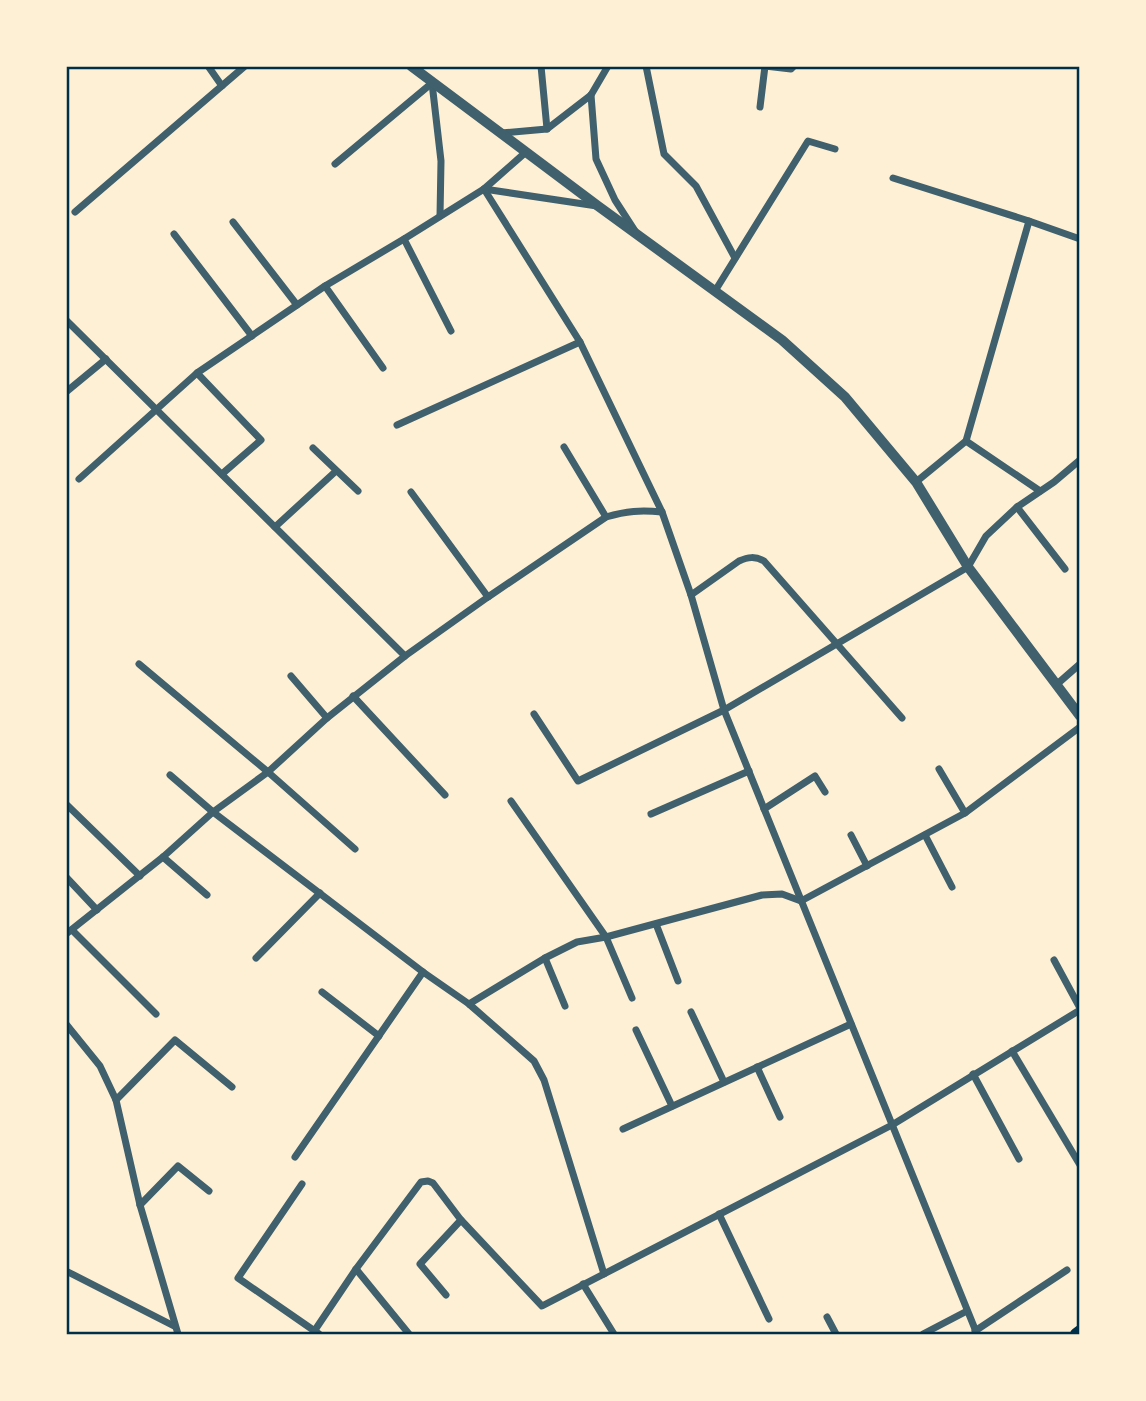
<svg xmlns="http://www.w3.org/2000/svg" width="1146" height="1401" font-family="'Sofia Sans Condensed',sans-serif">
<rect width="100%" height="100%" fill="#fdf0d5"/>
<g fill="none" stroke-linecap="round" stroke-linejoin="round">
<!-- minor -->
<g stroke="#3f606c" stroke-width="7">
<polyline points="208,66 222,86"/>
<polyline points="541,66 547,129"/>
<polyline points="646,66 664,154 696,186 735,258"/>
<polyline points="432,83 441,161 440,216"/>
<polyline points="591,95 596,159 615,200 635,231"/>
<polyline points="760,107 765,66 791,69 794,66"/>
<polyline points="501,133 547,129 591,95 608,66"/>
<polyline points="335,164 432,83"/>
<polyline points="893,178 1029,221 1080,239"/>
<polyline points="484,189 580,342 662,512 691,595 724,710 977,1334"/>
<polyline points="484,189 597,206"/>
<polyline points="75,212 245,66"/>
<polyline points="233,222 297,305"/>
<polyline points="174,234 252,336"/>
<polyline points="404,239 451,331"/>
<polyline points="325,286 383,368"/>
<polyline points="715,291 808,141 835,149"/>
<polyline points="66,320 405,656"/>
<polyline points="197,373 261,440 222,474"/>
<polyline points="66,392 106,359"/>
<polyline points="397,425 580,342"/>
<polyline points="966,441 1040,491"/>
<polyline points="564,447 606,517"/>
<polyline points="313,448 358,491"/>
<polyline points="79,479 197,373 325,286 404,239 484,189 526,152"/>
<polyline points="916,482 966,441 1029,221"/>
<polyline points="411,492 488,597"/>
<polyline points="1017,507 1065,569"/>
<polyline points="275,527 336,471"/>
<path d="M 691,595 L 739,561 C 748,557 755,556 764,561 L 902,718"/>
<polyline points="139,664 268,772 355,849"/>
<polyline points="291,676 327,718"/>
<polyline points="1056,685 1080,664"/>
<polyline points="353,696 445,795"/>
<polyline points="534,714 578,781 724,710 968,567 986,536 1017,507 1054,482 1080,460"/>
<polyline points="939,769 965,813"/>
<polyline points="170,775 213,812 423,972 469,1004 534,1061 544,1080 604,1274"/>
<polyline points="511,801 606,937 632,998"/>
<polyline points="66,804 140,876"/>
<polyline points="764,809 815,776 825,792"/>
<polyline points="651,814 749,771"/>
<polyline points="851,835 867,866"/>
<polyline points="925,835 952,887"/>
<polyline points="163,857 207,895"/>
<polyline points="66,877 97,910"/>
<polyline points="656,924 678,981"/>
<polyline points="72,930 156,1014"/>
<path d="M 66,934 L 163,857 L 213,812 L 268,772 L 327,718 L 405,656 L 488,597 L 606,517 C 627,511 640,510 662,512"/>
<polyline points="256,958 320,893"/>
<polyline points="545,958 565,1006"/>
<polyline points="1054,960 1080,1008"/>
<polyline points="322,992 379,1036"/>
<polyline points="469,1004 545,958 577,942 606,937 762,895 782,894 801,901 965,813 1080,727"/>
<polyline points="691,1012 724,1082"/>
<polyline points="66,1024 100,1066 116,1100 140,1205 178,1334"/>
<polyline points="636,1030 672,1106"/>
<polyline points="1012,1051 1080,1165"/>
<polyline points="757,1067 780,1117"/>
<polyline points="973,1074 1019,1159"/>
<polyline points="116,1100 175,1040 232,1087"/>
<polyline points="623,1129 851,1024"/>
<polyline points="295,1157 423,972"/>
<polyline points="302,1184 238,1278 319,1334"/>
<polyline points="140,1205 178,1166 209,1191"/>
<polyline points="719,1214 769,1319"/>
<polyline points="356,1269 409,1334"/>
<polyline points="66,1271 174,1326"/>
<polyline points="583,1284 614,1334"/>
<polyline points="446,1295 420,1264 461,1220"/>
<polyline points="827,1317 836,1334"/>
<polyline points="315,1330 356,1269 421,1182 428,1181 433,1183 461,1220 542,1306 892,1125 1080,1010"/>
<polyline points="975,1331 1067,1270"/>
<polyline points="923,1334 967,1311"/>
</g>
<!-- tertiary -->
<polyline stroke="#3f606c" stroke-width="10" points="411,66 598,206 782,340 845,397 916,482 968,567 1080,716"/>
<!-- primary -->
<polyline stroke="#003049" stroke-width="12" points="1076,1334 1080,1331"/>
</g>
<!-- border -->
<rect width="1146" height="1401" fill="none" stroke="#fdf0d5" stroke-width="136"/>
<rect x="68" y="68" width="1010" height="1265" fill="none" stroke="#003049" stroke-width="2.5"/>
</svg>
